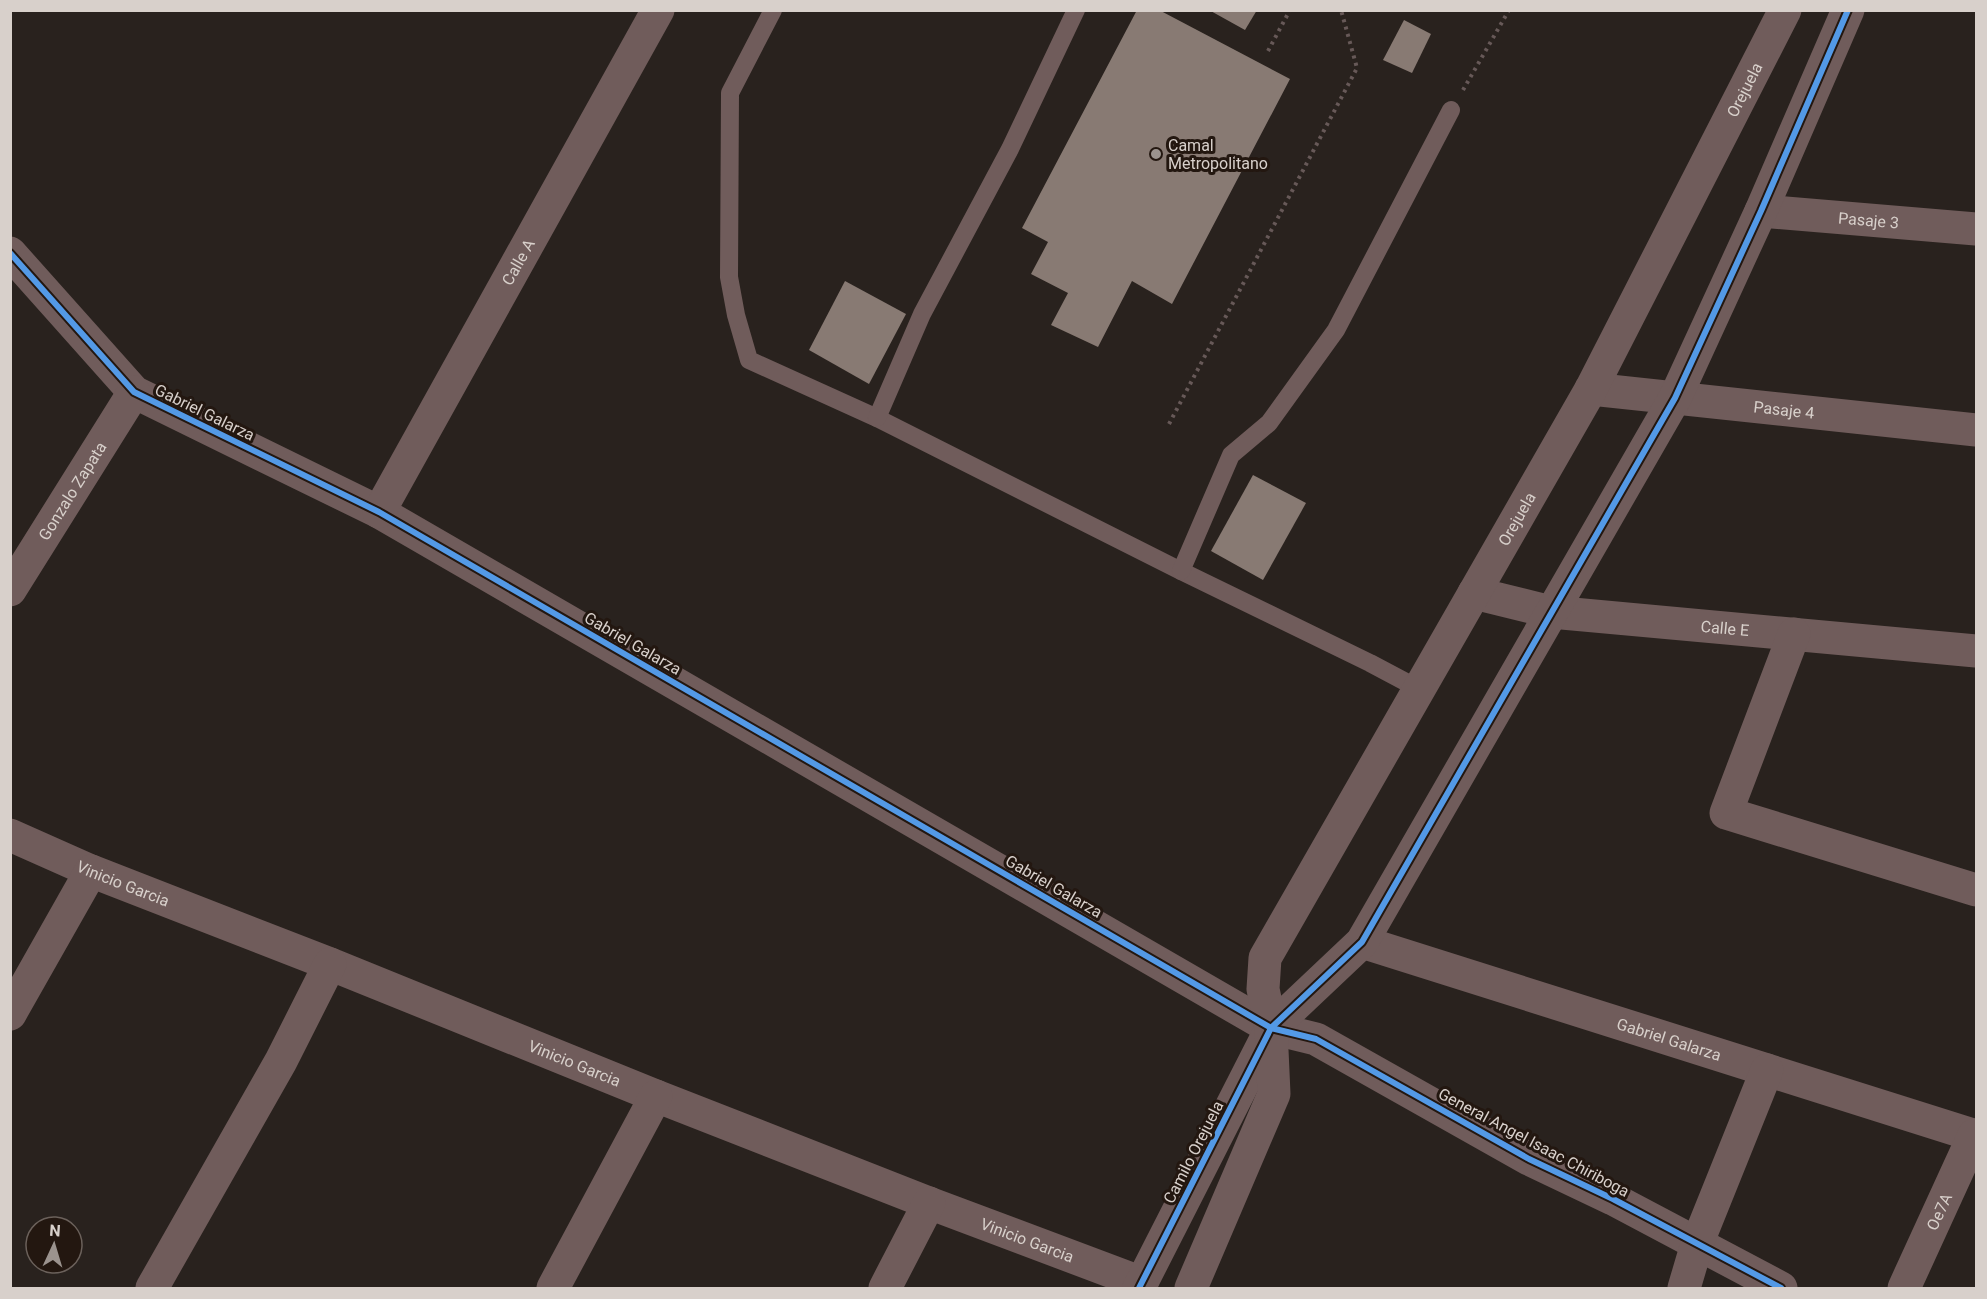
<svg xmlns="http://www.w3.org/2000/svg" width="1987" height="1299" font-family="Roboto,sans-serif">
<rect width="100%" height="100%" fill="#29221e"/>
<!-- building -->
<g fill="#887a73">
<polygon points="1137,10 1159,10 1290,79 1172,304 1132,281 1098,347 1051,325 1068,293 1031,274 1048,242 1022,228"/>
<polygon points="1209,10 1257,10 1245,30"/>
<polygon points="1404,20 1431,34 1412,73 1383,60"/>
<polygon points="845,281 906,314 869,384 809,350"/>
<polygon points="1253,475 1306,503 1263,580 1211,551"/>
</g>
<g fill="none" stroke-linecap="round" stroke-linejoin="round">
<!-- path -->
<g stroke="#675958" stroke-width="4" stroke-dasharray="3 4.5" stroke-linecap="butt">
<polyline points="1268,51 1290,10"/>
<polyline points="1463,90 1509,10"/>
<polyline points="1169,424 1357,68 1341,10"/>
</g>
<!-- service -->
<g stroke="#705c5b" stroke-width="18">
<polyline points="773,10 730,93 729,277 736,315 749,360 877,418 1181,571 1370,663 1419,689"/>
<polyline points="877,418 922,314 1010,149 1076,10"/>
<polyline points="1181,571 1231,455 1269,423 1336,330 1451,110"/>
</g>
<!-- minor -->
<g stroke="#705c5b" stroke-width="33">
<path id="s1" d="M 1761,211 L 1976,229"/>
<polyline points="10,253 134,392 379,512 1271,1028 1316,1039 1529,1159 1613,1199 1781,1288"/>
<path id="s2" d="M 1591,389 L 1976,430"/>
<path id="s3" d="M 379,512 L 658,10"/>
<path id="s4" d="M 10,590 L 134,392"/>
<path id="s5" d="M 1474,593 L 1551,612 L 1976,651"/>
<polyline points="1794,634 1726,813 1976,890"/>
<path id="s6" d="M 10,835 L 91,871 L 330,964 L 656,1096 L 929,1203 L 1142,1283"/>
<path id="s7" d="M 1362,942 L 1976,1136"/>
<polyline points="10,1014 91,871"/>
<polyline points="1271,1028 1362,942 1675,398 1761,211 1848,10"/>
<polyline points="152,1288 281,1061 330,964"/>
<polyline points="553,1288 656,1096"/>
<polyline points="885,1288 929,1203"/>
<polyline points="1684,1288 1697,1244 1767,1070"/>
<path id="s8" d="M 1904,1288 L 1974,1135"/>
</g>
<!-- tertiary -->
<g stroke="#705c5b" stroke-width="33">
<polyline points="1139,1288 1271,1029"/>
<path id="s9" d="M 1191,1288 L 1274,1094 L 1271,1028 L 1263,989 L 1265,958 L 1591,389 L 1785,10"/>
</g>
<defs>
<g id="cycleway">
<polyline points="10,253 134,392 379,512 1271,1028 1316,1039 1529,1159 1613,1199 1781,1288"/>
<polyline points="1139,1288 1271,1028 1362,942 1675,398 1761,211 1848,10"/>
</g>
</defs>
<!-- cycleway casing -->
<use href="#cycleway" stroke="#231710" stroke-width="10"/>
<!-- cycleway -->
<use href="#cycleway" stroke="#5399e6" stroke-width="6"/>
</g>
<!-- markers -->
<circle fill="#9b938e" stroke="#231710" stroke-width="2" cx="1156" cy="154" r="6"/>
<g text-anchor="middle" stroke-width="6" stroke-linejoin="round" paint-order="stroke">
<!-- street labels -->
<g font-size="16" fill="#d8d0cb" stroke="#231710">
<text dy="6" stroke="none"><textPath href="#s9" startOffset="1340">Orejuela</textPath></text>
<text dy="6" stroke="none"><textPath href="#s1" startOffset="108">Pasaje 3</textPath></text>
<text dy="6" stroke="none"><textPath href="#s3" startOffset="286">Calle A</textPath></text>
<text dy="6" stroke="none"><textPath href="#s2" startOffset="194">Pasaje 4</textPath></text>
<text transform="translate(205 412) rotate(26)" y="6">Gabriel Galarza</text>
<text dy="6" stroke="none"><textPath href="#s4" startOffset="117">Gonzalo Zapata</textPath></text>
<text dy="6" stroke="none"><textPath href="#s9" startOffset="854">Orejuela</textPath></text>
<text dy="6" stroke="none"><textPath href="#s5" startOffset="254">Calle E</textPath></text>
<text transform="translate(633 643) rotate(30)" y="6">Gabriel Galarza</text>
<text dy="6" stroke="none"><textPath href="#s6" startOffset="123">Vinicio Garcia</textPath></text>
<text transform="translate(1054 886) rotate(30)" y="6">Gabriel Galarza</text>
<text dy="6" stroke="none"><textPath href="#s7" startOffset="322">Gabriel Galarza</textPath></text>
<text dy="6" stroke="none"><textPath href="#s6" startOffset="609">Vinicio Garcia</textPath></text>
<text transform="translate(1534 1142) rotate(28)" y="6">General Angel Isaac Chiriboga</text>
<text transform="translate(1193 1152) rotate(-63)" y="6">Camilo Orejuela</text>
<text dy="6" stroke="none"><textPath href="#s8" startOffset="84">Oe7A</textPath></text>
<text dy="6" stroke="none"><textPath href="#s6" startOffset="1095">Vinicio Garcia</textPath></text>
</g>
<!-- poi labels -->
<g font-size="16" fill="#d8d0cb" stroke="#231710" text-anchor="start">
<text x="1168" y="151">Camal<tspan x="1168" dy="18">Metropolitano</tspan></text>
</g>
</g>
<!-- border -->
<rect width="1987" height="1299" fill="none" stroke="#d8d0cb" stroke-width="24"/>
<!-- north arrow -->
<g transform="translate(54 1245) rotate(4)"><circle r="28" fill="#231710" stroke="#6b615b" stroke-width="1.5"/>
<path d="M0-4.5L10 22L0 15L-10 22Z" fill="#9b938e"/>
<text y="-9" font-size="16" font-weight="bold" text-anchor="middle" fill="#d8d0cb">N</text>
</g>
</svg>
